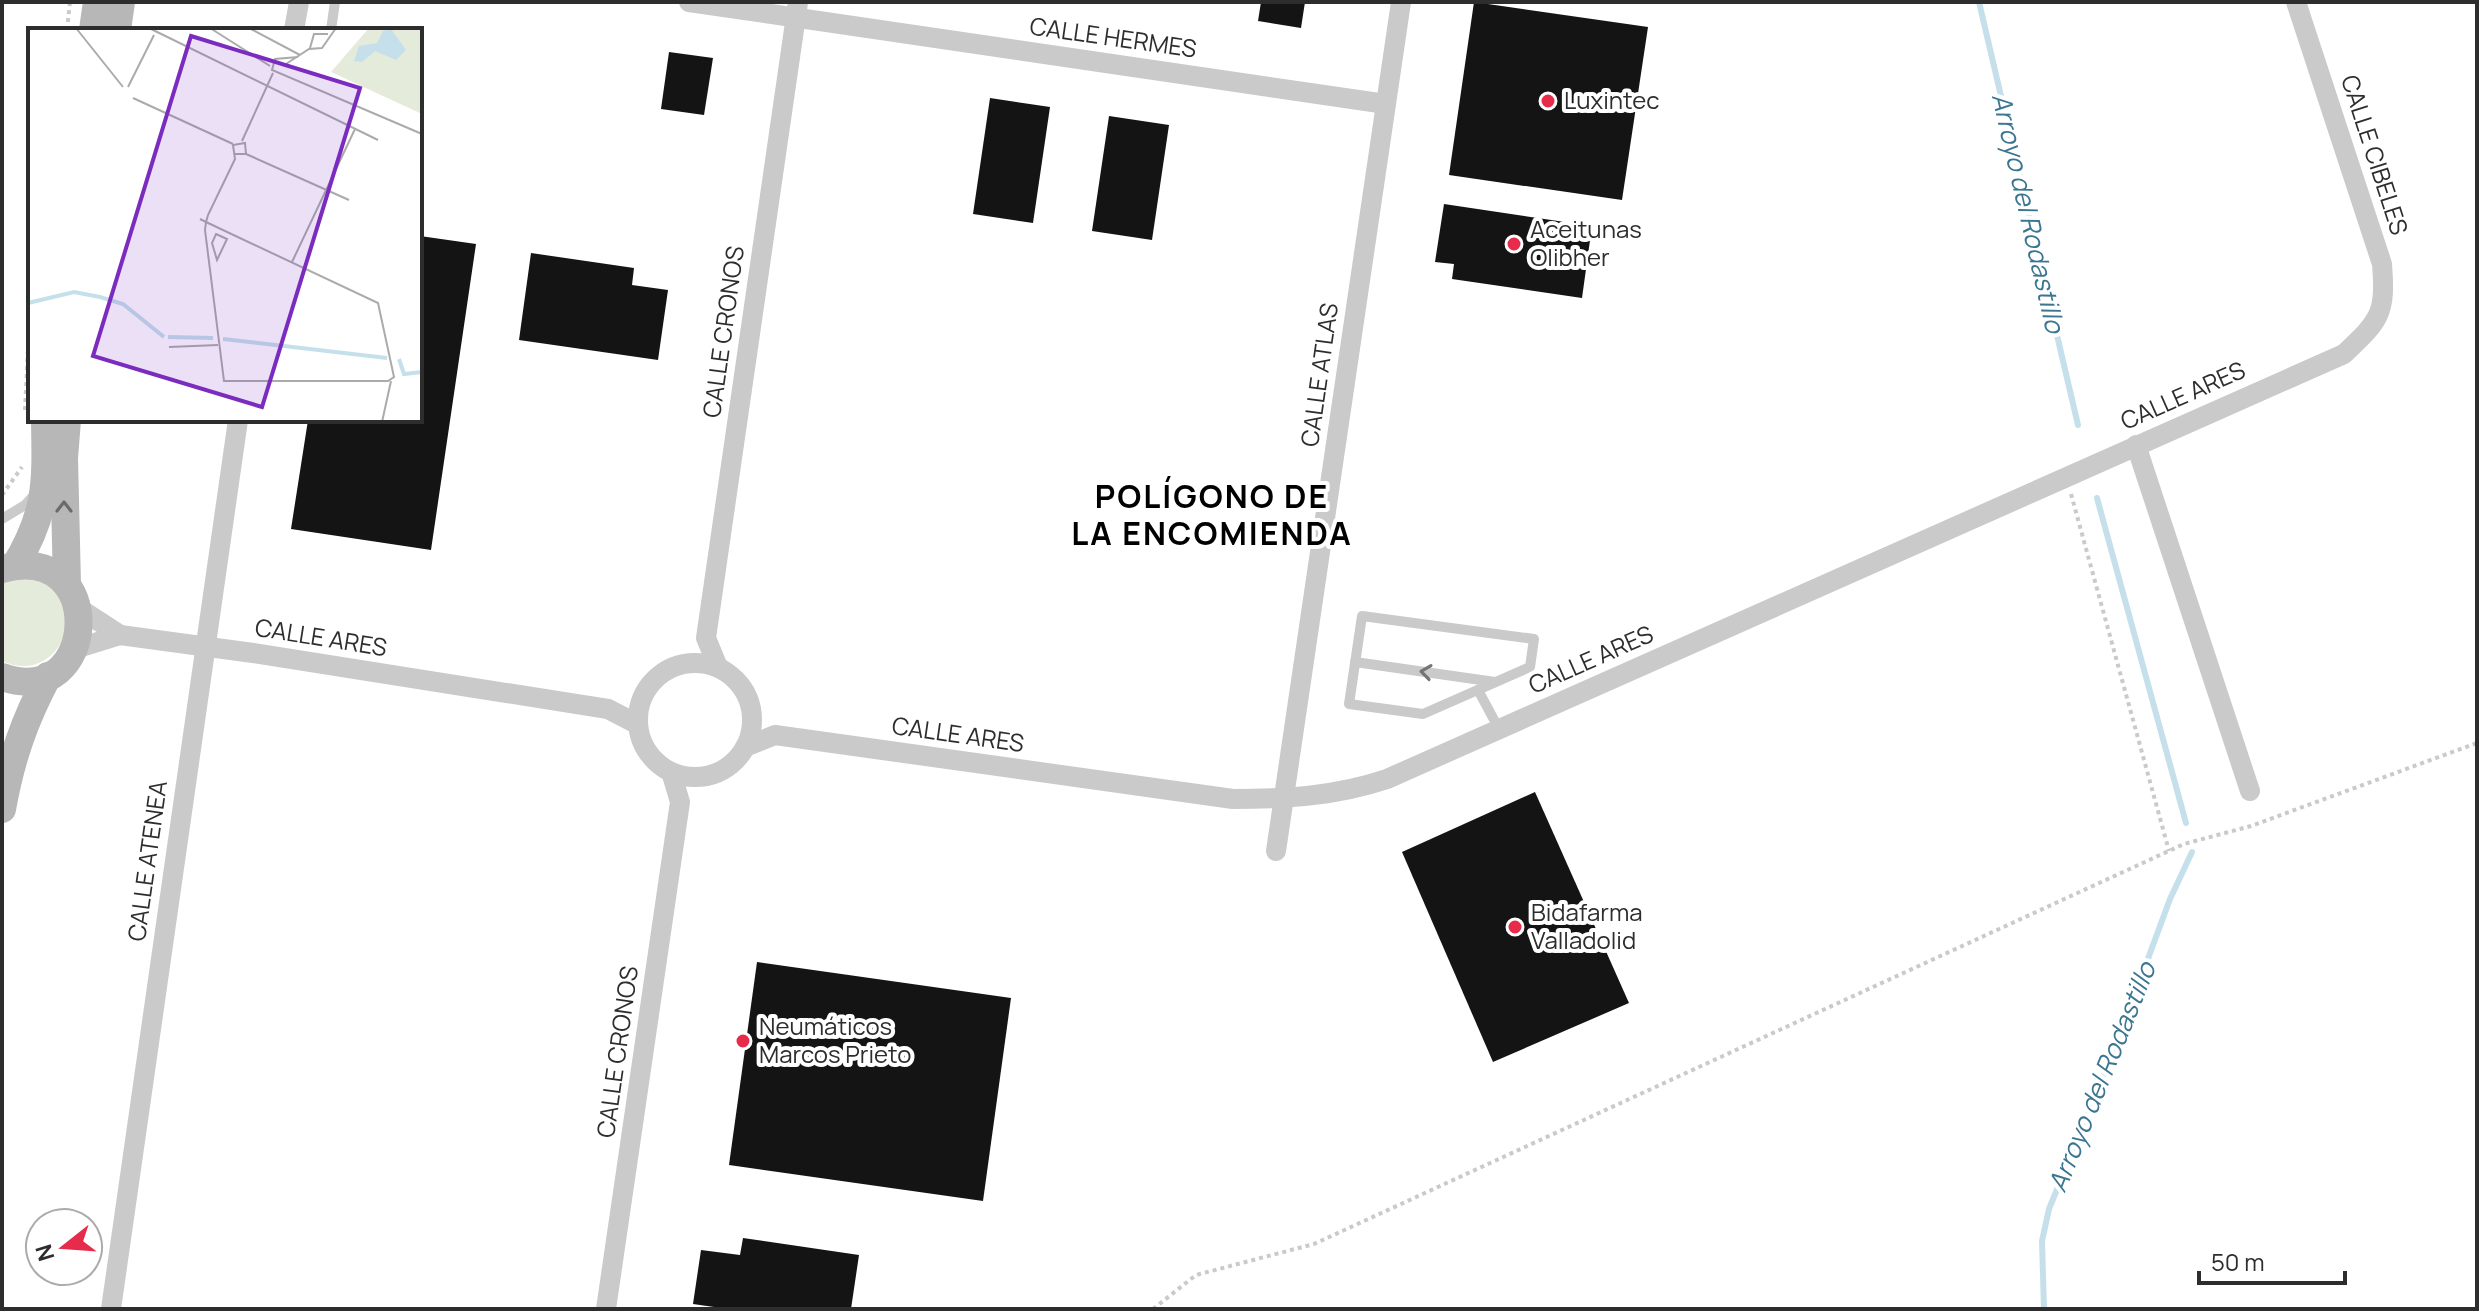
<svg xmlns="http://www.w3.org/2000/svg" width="2479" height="1311" font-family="Manrope,sans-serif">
<rect width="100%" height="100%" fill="#fff"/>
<!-- green -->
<path fill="#e5ebda" d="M 31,578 C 36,581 44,582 49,586 C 90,618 53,685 2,661 L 2,583 L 12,579 Z"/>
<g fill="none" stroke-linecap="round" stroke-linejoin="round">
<!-- stream -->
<g stroke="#c5e0eb" stroke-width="6">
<polyline points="1979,2 2078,425"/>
<polyline points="2097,498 2186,823"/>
<polyline points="2044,1309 2042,1241 2049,1209 2118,1040 2170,899 2192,852"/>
</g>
</g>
<!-- building -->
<g fill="#141414">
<polygon points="1261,2 1305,2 1301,28 1258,21"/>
<polygon points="1474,2 1648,27 1622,200 1449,175"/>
<polygon points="669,52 713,58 704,115 661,109"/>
<polygon points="990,98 1050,107 1033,223 973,214"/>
<polygon points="1109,116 1169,125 1152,240 1092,231"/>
<polygon points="1444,204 1592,226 1582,298 1452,279 1454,264 1435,262"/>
<polygon points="420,236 476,244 431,550 291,529 308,420 420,420"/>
<polygon points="531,253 634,268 632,285 668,290 658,360 519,340"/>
<polygon points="1535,792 1629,1003 1493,1062 1402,852"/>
<polygon points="757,962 1011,998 983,1201 729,1165"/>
<polygon points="743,1238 859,1255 851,1309 728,1309 693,1304 701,1250 740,1255"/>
</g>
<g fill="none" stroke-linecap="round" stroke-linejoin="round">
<!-- path -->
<g stroke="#cacaca" stroke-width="4" stroke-dasharray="4 4" stroke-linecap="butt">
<polyline points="67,30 70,2"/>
<polyline points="25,410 30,309"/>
<polyline points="2071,494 2169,851"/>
<polyline points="2,495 22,467"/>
<polyline points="1153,1309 1196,1275 1314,1244 2184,844 2251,826 2477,743"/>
</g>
<!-- lane -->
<g stroke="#cacaca" stroke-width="10">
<polyline points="331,30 335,2"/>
<polyline points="2,519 25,505 35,494"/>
<polygon points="1362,616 1534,639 1530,667 1423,714 1349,704"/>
<polyline points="1355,662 1495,682"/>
<polyline points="1478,690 1499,729"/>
</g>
<!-- street -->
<g stroke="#cacaca" stroke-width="20">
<polyline points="689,2 1386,104"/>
<polyline points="294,30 299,2"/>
<polyline points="2136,445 2250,791"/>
<polyline points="80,609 120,635"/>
<polyline points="75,649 120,635 253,653 608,709 637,724"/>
<circle cx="695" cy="720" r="57"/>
<polyline points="718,667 706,638 798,2"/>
<path d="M 745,747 L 775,735 L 1233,799 C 1287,799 1336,796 1387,779 L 2344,354 C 2380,320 2386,314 2382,264 L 2296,2"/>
<polyline points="1276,851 1401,2"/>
<polyline points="111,1309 238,420"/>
<polyline points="606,1309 680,802 671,772"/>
</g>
<!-- secondary -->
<g stroke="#b7b7b7" stroke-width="28">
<polyline points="93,30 97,2"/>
<polyline points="117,30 121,2"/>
<path d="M 15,566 C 48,511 46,482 45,420"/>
<path d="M 2,569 C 108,539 100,712 2,677"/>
<polyline points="67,585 64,458 67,420"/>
<path d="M 2,809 C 11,759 24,721 48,676"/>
</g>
</g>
<!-- one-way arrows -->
<defs><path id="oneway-chevron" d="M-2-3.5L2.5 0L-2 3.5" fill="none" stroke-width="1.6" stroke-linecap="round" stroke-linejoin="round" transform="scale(2)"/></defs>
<use stroke="#6b6b6b" href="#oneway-chevron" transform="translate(64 507) rotate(-90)"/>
<use stroke="#747474" href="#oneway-chevron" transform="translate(1426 672) rotate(-172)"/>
<!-- markers -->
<g fill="#e72b4b" stroke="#fff" stroke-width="3">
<circle cx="1548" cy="101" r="8"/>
<circle cx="1514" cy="244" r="8"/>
<circle cx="1515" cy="927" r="8"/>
<circle cx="743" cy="1041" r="8"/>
</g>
<g text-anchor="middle" stroke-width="8" stroke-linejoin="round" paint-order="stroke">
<!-- street labels -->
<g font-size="24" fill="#2d2d2d" stroke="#fff">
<text transform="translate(1113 38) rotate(8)" y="8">CALLE HERMES</text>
<text transform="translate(2374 155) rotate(72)" y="8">CALLE CIBELES</text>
<text transform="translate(724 332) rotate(-82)" y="8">CALLE CRONOS</text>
<text transform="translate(1320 375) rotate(-82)" y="8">CALLE ATLAS</text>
<text transform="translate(2183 396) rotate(-24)" y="8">CALLE ARES</text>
<text transform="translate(321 638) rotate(9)" y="8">CALLE ARES</text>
<text transform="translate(1591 660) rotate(-24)" y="8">CALLE ARES</text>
<text transform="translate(958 735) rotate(8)" y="8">CALLE ARES</text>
<text transform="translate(148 861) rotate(-82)" y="8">CALLE ATENEA</text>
<text transform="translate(618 1052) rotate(-82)" y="8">CALLE CRONOS</text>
</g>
<!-- poi labels -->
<g font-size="24" fill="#2d2d2d" stroke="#fff" text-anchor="start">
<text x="1564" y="109">Luxintec</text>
<text x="1530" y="238">Aceitunas<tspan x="1530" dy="28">Olibher</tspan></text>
<text x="1531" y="921">Bidafarma<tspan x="1531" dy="28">Valladolid</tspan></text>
<text x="759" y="1035">Neumáticos<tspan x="759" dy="28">Marcos Prieto</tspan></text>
</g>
<!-- water labels -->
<g font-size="26" font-style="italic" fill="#3a7690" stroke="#fff">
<text transform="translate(2028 213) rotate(77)" y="9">Arroyo del Rodastillo</text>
<text transform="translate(2102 1077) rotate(-68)" y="9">Arroyo del Rodastillo</text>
</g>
<!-- district labels -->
<g font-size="32" font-weight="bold" letter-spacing="2" fill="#000" stroke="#fff">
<text x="1212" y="508">POLÍGONO DE<tspan x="1212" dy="37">LA ENCOMIENDA</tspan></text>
</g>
</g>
<!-- overview -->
<g transform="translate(28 28)">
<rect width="394" height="394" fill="#fff"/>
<path d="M 341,0 L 394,0 L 394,86 L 303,44 Z" fill="#e5ebda"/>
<path d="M 363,1 L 378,22 L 368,32 L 347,23 L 334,34 L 326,33 L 331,18 L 349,15 L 355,3 Z" fill="#c5e0eb"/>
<path fill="none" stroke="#c5e0eb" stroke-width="4" d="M 0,275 L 46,264 L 72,269 L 95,276 L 136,309M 140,309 L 185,310M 195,311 L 359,330M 371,331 L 376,346 L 394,344"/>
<path fill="none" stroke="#ababab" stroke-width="2" d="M 48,0 L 95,59M 121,0 L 350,112M 182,0 L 242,38M 221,0 L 272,27M 282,20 L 286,6 L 300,6M 270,29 L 247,31 L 244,42 L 394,106M 258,36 L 281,21 L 294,20 L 308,0M 100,59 L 126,7M 105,70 L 205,116M 214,113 L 245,45M 218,126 L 321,172M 172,191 L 178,194 L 350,275 L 366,349 L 360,353 L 196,353 L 177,202 L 178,194 L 180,187 L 207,131 L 205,117 L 217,115 L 218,126 L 206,126M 188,206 L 199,211 L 189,232 L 184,215 ZM 264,234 L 327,101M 141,319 L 190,317M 354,394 L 363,353"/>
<path fill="#7b2cbf" fill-opacity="0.15" stroke="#7b2cbf" stroke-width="4" d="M 163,8 L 332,60 L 234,379 L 65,328 Z"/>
<rect width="394" height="394" fill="none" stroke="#2d2d2d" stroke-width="4"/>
</g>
<!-- border -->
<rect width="2479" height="1311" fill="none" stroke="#2d2d2d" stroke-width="8"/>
<!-- north arrow -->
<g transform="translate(64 1247) rotate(253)"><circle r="38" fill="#ffffff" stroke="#ababab" stroke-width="2"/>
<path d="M0-6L14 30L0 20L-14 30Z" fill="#e72b4b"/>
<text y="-12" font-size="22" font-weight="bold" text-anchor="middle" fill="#2d2d2d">N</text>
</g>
<!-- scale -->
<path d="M2199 1271v12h146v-12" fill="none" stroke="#2d2d2d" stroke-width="4"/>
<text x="2211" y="1271" font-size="24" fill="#2d2d2d" stroke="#ffffff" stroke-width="6" paint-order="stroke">50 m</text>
</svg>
